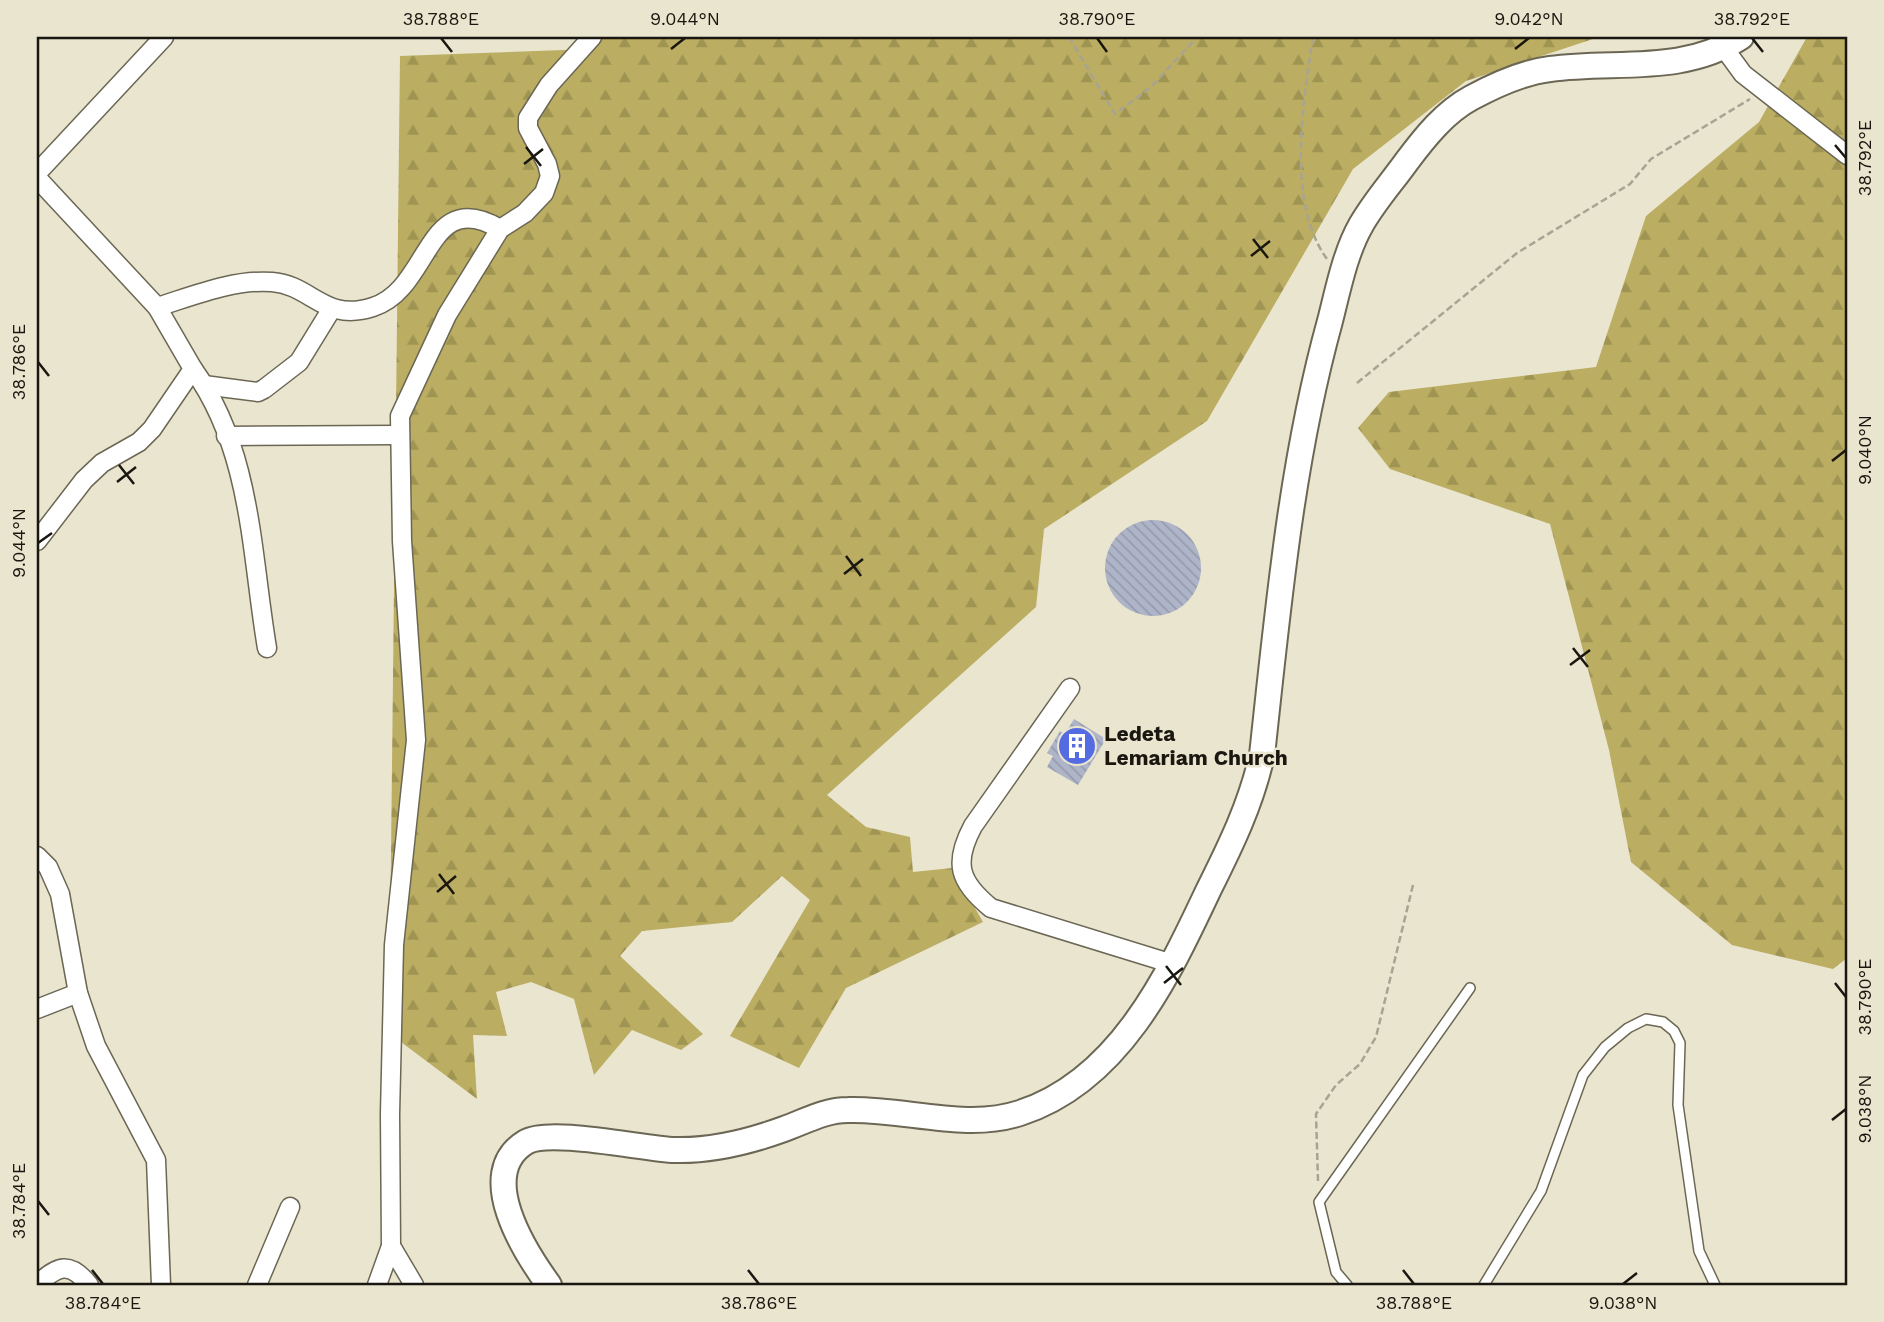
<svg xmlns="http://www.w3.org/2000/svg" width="1884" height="1322" font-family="'Work Sans',sans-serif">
<defs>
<pattern id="forest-firs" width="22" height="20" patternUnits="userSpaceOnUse" patternTransform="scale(1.75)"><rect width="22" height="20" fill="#bbad61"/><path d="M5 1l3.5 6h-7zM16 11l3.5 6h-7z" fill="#a09453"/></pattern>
<pattern id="building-back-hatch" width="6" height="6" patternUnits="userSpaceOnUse" patternTransform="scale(1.75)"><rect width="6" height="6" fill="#afb5c9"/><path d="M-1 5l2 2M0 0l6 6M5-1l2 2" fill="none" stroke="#969bac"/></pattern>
</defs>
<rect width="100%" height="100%" fill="#e9e5cf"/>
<!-- forest -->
<g fill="url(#forest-firs)">
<polygon points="596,37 1599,37 1466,81 1353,169 1207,421 1044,529 1036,607 827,795 866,827 910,837 913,872 952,868 983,922 846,988 799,1068 730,1036 810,900 782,876 732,922 642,931 620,956 703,1034 681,1050 632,1030 594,1075 574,999 531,982 496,992 507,1036 473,1035 477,1099 389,1033 400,56 591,49"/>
<polygon points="1807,37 1847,37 1847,958 1833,969 1732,945 1631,862 1609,750 1550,524 1390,469 1358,428 1389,392 1596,367 1646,216 1759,122"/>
</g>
<!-- building -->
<g fill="url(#building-back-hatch)">
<circle cx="1153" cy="568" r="48"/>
<polygon points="1074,719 1106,739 1078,785 1047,767 1053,756 1047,753 1060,731 1065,734"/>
</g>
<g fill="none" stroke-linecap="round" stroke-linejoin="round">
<defs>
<g id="lane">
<polyline points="1347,1285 1336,1272 1319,1202 1470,988"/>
<polyline points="1484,1285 1541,1191 1583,1075 1605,1047 1628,1028 1646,1019 1663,1022 1674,1031 1680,1043 1678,1105 1699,1251 1715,1285"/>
</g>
<g id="street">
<polyline points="1724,48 1743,74 1847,155"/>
<polyline points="37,173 164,37"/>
<polyline points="37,178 157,307 193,369 152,429 139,442 102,463 84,480 37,541"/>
<path d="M 157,307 C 193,296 234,279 272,282 C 312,285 324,323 373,307 C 431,289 426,185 500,229"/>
<path d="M 193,369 C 252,451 251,553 267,648"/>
<polyline points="204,385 258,392 264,389 299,362 331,310"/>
<polyline points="226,436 398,435"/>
<path d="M 1070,688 L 973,826 C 953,863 959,882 991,908 L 1163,961 L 1172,968"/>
<polyline points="37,856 48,867 60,894 78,993 96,1046 156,1160 161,1285"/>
<polyline points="37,1009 78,993"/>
<polyline points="391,1246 414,1285"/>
<path d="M 37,1285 C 58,1265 70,1261 89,1285"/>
<polyline points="257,1285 290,1207"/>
<polyline points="377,1285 391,1246 390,1114 394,945 416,740 402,541 400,416 447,315 500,229 525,213 544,193 550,176 547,164 528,128 528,118 549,85 592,37"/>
</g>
<path id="secondary" d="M 549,1285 C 525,1252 474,1173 526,1142 C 550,1128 644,1149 675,1150 C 712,1151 751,1141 784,1129 C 806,1121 825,1110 848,1110 C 903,1108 966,1131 1020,1113 C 1119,1081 1168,976 1209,889 C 1231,845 1251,804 1262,755 C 1278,609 1291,462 1330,321 C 1338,290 1345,253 1361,225 C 1374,202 1392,182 1407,161 C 1425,137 1445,112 1471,98 C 1495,85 1524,72 1550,69 C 1616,60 1682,75 1741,37"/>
</defs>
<!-- lane casing -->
<use href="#lane" stroke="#6b6754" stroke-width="12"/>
<!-- street casing -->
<use href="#street" stroke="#6b6754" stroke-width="21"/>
<!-- secondary casing -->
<use href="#secondary" stroke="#6b6754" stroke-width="28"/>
<!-- path -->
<g stroke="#a7a493" stroke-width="2.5" stroke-dasharray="7 3.5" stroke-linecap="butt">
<polyline points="1069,37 1115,114 1151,87 1197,37"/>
<path d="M 1313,37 C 1303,101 1286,203 1327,259"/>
<polyline points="1357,383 1517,253 1630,184 1651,159 1750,99"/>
<polyline points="1318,1181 1316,1114 1336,1085 1360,1064 1376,1037 1413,885"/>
</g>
<!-- lane -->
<use href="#lane" stroke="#fff" stroke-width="9"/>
<!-- street -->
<use href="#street" stroke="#fff" stroke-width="18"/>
<!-- secondary -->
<use href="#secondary" stroke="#fff" stroke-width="24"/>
</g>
<!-- ticks -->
<path fill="none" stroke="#191710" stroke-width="2.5" d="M 441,38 L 452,52M 1097,38 L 1107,52M 1752,38 L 1763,52M 671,49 L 685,38M 1515,49 L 1529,38M 1835,145 L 1846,158M 526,147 L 541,166M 524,164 L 543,149M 1253,239 L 1268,258M 1251,256 L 1270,241M 38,362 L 49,376M 1832,461 L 1846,450M 119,465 L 134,484M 117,482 L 136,467M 38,543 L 52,533M 846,556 L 861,576M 844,574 L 863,559M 1573,648 L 1588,667M 1570,665 L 1590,650M 439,874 L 454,894M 437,892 L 456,876M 1166,966 L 1181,985M 1164,983 L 1183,968M 1835,983 L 1846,997M 1832,1120 L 1846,1109M 38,1201 L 49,1215M 92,1270 L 103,1284M 748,1270 L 759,1284M 1403,1270 L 1414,1284M 1623,1284 L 1637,1273"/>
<!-- icons -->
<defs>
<symbol id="building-disc" viewBox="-11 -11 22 22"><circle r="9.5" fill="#556be1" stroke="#e9e5cf"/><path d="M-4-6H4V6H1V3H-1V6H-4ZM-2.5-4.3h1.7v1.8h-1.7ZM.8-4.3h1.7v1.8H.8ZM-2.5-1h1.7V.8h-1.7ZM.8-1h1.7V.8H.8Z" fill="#fff"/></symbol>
</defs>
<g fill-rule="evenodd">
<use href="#building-disc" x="1055" y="724" width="44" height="44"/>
</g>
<g text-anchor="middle" stroke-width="5" stroke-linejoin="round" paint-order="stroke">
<!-- poi labels -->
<g font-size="21" font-weight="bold" fill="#191710" stroke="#e9e5cf" text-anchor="start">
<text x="1104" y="741">Ledeta<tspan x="1104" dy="24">Lemariam Church</tspan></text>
</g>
</g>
<!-- border -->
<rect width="1884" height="1322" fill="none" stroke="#e9e5cf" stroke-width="77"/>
<rect x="38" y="38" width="1808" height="1246" fill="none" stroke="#191710" stroke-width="2.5"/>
<g font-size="18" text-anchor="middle" fill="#191710">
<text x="441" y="25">38.788°E</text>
<text x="685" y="25">9.044°N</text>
<text x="1097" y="25">38.790°E</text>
<text x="1529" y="25">9.042°N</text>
<text x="1752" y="25">38.792°E</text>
<text transform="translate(1865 158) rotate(-90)" y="6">38.792°E</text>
<text transform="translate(19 362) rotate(-90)" y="6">38.786°E</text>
<text transform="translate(1865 450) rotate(-90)" y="6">9.040°N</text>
<text transform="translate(19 543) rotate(-90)" y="6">9.044°N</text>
<text transform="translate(1865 997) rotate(-90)" y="6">38.790°E</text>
<text transform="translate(1865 1109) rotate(-90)" y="6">9.038°N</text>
<text transform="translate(19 1201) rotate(-90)" y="6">38.784°E</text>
<text x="103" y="1309">38.784°E</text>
<text x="759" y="1309">38.786°E</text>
<text x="1414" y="1309">38.788°E</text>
<text x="1623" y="1309">9.038°N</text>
</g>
</svg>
